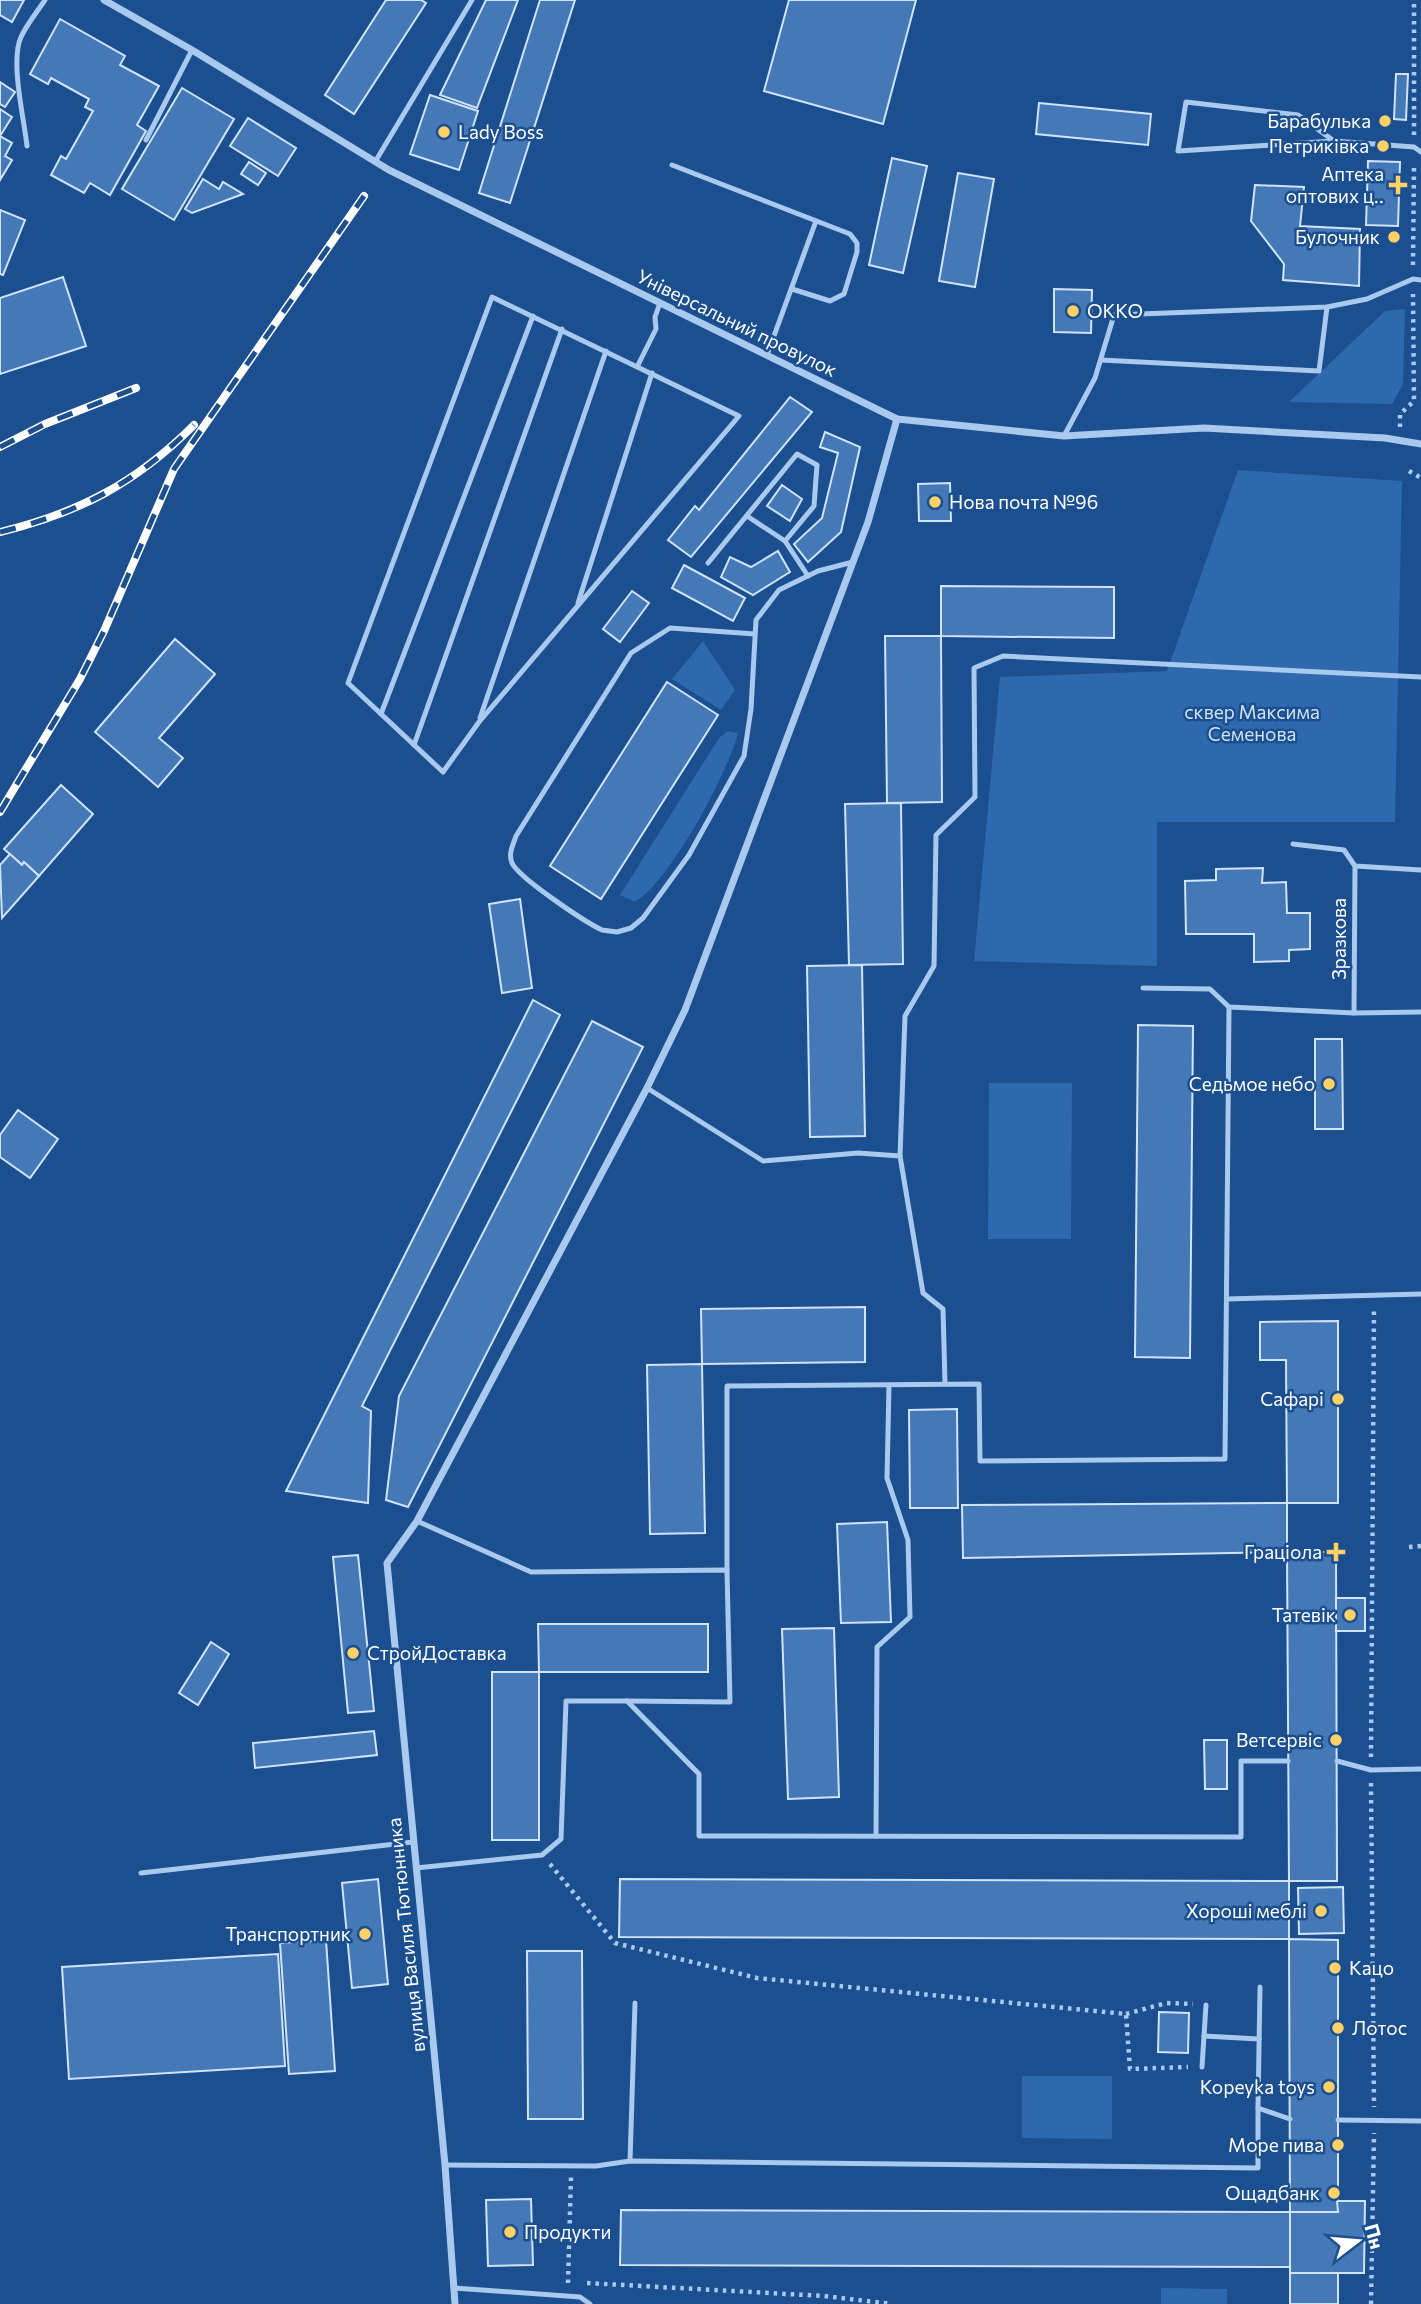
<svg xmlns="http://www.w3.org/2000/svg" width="1421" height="2304" font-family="Commissioner,sans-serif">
<rect width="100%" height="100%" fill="#1b4f8f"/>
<!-- green -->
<g fill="#2e69ad">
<polygon points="1405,309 1403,384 1392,404 1289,402 1385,311"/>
<polygon points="1238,470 1402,481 1395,822 1157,822 1157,966 974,961 1000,677 1167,671"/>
<polygon points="703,641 735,690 721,710 672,679"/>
<path d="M 728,731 L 738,733 C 728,773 670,881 635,902 L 620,895 L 719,738 Z"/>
<polygon points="989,1083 1072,1083 1071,1239 988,1239"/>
<polygon points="1022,2076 1112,2076 1112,2139 1022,2138"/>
<polygon points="1161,2288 1227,2289 1227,2304 1161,2304"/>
</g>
<!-- building -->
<g fill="#4478b7" stroke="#cfe3fa" stroke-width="2">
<polygon points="0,0 24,0 12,22 0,15"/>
<polygon points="386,0 421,0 426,3 354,114 325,95"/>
<polygon points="486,0 518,0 477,108 440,95"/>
<polygon points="540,0 575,0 510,203 479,193"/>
<polygon points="789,0 916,0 883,124 764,91"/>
<polygon points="60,19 125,56 120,65 159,86 137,125 146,131 110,195 90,183 84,193 51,175 61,156 66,159 93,111 85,107 89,99 51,78 48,84 30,74"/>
<polygon points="1396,74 1408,74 1406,120 1394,119"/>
<polygon points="0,82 15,92 5,107 0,104"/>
<polygon points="182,88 234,119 174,220 122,189"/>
<polygon points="430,95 478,111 459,170 410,154"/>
<polygon points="1039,103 1151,114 1148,145 1036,134"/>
<polygon points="0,109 12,117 0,136"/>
<polygon points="248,118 296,148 278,176 230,146"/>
<polygon points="0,136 12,143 5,156 12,160 0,180"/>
<polygon points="892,158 927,166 903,273 869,265"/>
<polygon points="1368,161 1400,162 1398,226 1366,225"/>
<polygon points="249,162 266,173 258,185 241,174"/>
<polygon points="958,173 994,179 975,287 939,281"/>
<polygon points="203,179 219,189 223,182 243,194 192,213 185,209"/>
<polygon points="1255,185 1304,187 1300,226 1360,229 1359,286 1283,280 1284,264 1251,221"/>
<polygon points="0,210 25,220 3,275 0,274"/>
<polygon points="63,277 86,346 0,374 0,298"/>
<polygon points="1054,289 1092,290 1091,333 1054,332"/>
<polygon points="790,397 812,412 691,557 668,540 695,506 699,510"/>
<polygon points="825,432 860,447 841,532 808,562 794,544 822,518 838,453 820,447"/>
<polygon points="950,483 951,521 919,521 918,484"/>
<polygon points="782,485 802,499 790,521 767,506"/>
<polygon points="778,551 790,572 753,595 721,577 730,557 751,567"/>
<polygon points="684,565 745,598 733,621 672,588"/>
<polygon points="941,586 1114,587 1114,638 941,636"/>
<polygon points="632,591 649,603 620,642 603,629"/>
<polygon points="885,636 941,636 942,802 887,803"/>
<polygon points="175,639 215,674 159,738 183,758 158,787 95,732"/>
<polygon points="667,682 718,715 601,899 550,866"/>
<polygon points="61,785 93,814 39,876 24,862 22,865 4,849"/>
<polygon points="901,803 903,964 849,965 845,804"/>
<polygon points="10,854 22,865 24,862 39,876 2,918 0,865"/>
<polygon points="1263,868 1262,883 1286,882 1287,913 1310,913 1310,949 1289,950 1289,961 1254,962 1254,934 1186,934 1185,881 1216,880 1216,869"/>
<polygon points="520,899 532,988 502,993 489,904"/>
<polygon points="862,965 865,1136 810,1137 807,966"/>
<polygon points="533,1000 560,1015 362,1406 371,1411 368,1503 286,1491"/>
<polygon points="592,1021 643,1047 408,1507 386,1500 399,1396"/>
<polygon points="1138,1025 1193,1026 1190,1358 1135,1357"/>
<polygon points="1315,1039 1342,1039 1343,1129 1315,1129"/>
<polygon points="18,1110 58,1139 30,1178 0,1157 0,1135"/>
<polygon points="865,1307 865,1362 702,1364 701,1309"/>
<polygon points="1338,1321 1338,1503 1287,1503 1286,1360 1260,1360 1260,1322"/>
<polygon points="702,1364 705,1533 650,1534 647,1365"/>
<polygon points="957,1409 958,1508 910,1508 909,1410"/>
<polygon points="1287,1503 1287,1552 963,1558 962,1505"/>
<polygon points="887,1522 891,1622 841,1623 837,1524"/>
<polygon points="1287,1552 1336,1552 1337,1881 1289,1881"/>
<polygon points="358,1555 374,1711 348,1713 333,1557"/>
<rect x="1336" y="1598" width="29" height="33"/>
<polygon points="538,1624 708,1624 708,1672 539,1672"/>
<polygon points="834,1628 839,1797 788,1799 782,1629"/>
<polygon points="211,1642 229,1654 198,1705 179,1693"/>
<rect x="492" y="1672" width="47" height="168"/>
<polygon points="374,1731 377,1755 255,1768 253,1743"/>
<polygon points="1204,1740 1227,1740 1227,1789 1205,1789"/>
<polygon points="378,1879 388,1984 352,1988 342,1883"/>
<polygon points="620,1879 1289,1881 1289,1939 619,1937"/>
<polygon points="1343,1887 1344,1933 1299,1934 1298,1888"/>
<polygon points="1289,1939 1338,1940 1338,2212 1290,2212"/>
<polygon points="326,1940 335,2071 289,2074 280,1943"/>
<polygon points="527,1951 582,1951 583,2119 528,2119"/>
<polygon points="278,1954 285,2066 69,2079 62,1967"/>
<polygon points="1159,2012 1189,2013 1188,2053 1158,2052"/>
<polygon points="531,2199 533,2265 488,2266 486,2200"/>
<polygon points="1337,2201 1365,2201 1364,2273 1290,2273 1290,2212 1338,2212"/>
<polygon points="621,2210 1290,2212 1290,2267 620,2265"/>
<rect x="1290" y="2273" width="48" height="31"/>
</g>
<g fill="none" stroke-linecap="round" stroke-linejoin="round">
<!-- path -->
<g stroke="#a9c9ee" stroke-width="4.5" stroke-dasharray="3.5 5" stroke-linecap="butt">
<polyline points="1414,135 1414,0"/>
<polyline points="1413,265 1414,165"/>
<polyline points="1400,427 1400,414 1414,401 1413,294"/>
<polyline points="1409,471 1421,478"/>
<polyline points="1409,1547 1421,1546"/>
<polyline points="1371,1757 1374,1307"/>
<polyline points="1371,1783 1374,2107"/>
<polyline points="550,1864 615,1943 757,1978 1126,2014 1130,2069 1188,2067"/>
<polyline points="1126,2014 1166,2003 1193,2004"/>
<polyline points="568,2283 571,2177"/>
<polyline points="587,2283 824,2296 892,2304"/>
<polyline points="1371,2304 1374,2133"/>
</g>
<!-- service -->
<g stroke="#a9c9ee" stroke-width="5">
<polyline points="146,140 192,50"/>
<polyline points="1334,141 1298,115 1186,102 1178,151 1334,141 1414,147 1421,152"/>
<path d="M 27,146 C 24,118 10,61 21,37 C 27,24 37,12 45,0"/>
<polyline points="375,162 472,0"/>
<polyline points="672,165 850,234 857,243 857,252 844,294 830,301 792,289"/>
<polygon points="492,297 739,416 479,722 443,772 348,683"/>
<polyline points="767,355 816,221"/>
<polyline points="1101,360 1319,371 1327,307"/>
<polyline points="638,365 656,329 655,317 660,303"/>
<polyline points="1064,436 1095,378 1114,315 1327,307 1367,299 1413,279 1421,280"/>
<polyline points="747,516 785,541"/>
<polyline points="708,563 797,454 817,465 814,506 785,541 808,576"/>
<polyline points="578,603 652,373"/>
<path d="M 755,634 L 670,628 L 631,653 L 516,836 C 513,845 508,854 512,863 C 519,878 585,922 602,930 L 617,932 L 631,928 L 643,918 L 689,855 L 744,756 L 751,709 L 756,620 L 779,590 L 818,571 L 853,562"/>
<polyline points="381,714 533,316"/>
<polyline points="480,718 606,351"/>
<polyline points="414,745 562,329"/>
<polyline points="1293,844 1344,850 1355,866 1421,870"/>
<polyline points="1143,988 1210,989 1229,1007 1354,1013 1421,1012"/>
<polyline points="1354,1013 1355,866"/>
<polyline points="647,1088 763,1161 858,1153 900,1156 923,1293 943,1309 945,1384"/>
<polyline points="900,1156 905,1016 934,966 936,835 975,797 974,668 1003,656 1421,677"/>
<polyline points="1227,1299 1421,1294"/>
<polyline points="417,1521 531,1572 727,1570 730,1702 627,1701"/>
<polyline points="727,1570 727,1386 979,1384 980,1461 1225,1459 1229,1007"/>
<polyline points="1337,1761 1371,1770 1421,1769"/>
<polyline points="876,1836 877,1647 910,1617 908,1540 887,1478 889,1385"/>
<polyline points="416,1868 542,1855 561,1839 566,1701 627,1701 699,1774 699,1836 1241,1837 1241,1761 1288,1761"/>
<polyline points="141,1873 413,1842"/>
<polyline points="1260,1987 1258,2108 1290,2119"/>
<polyline points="1204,2036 1259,2039"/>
<polyline points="1202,2067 1206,2005"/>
<polyline points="1338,2120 1421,2121"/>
<polyline points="630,2161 635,2003"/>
<polyline points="445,2165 596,2166 630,2161 1258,2168 1258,2108"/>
<polyline points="454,2288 580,2297 590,2304"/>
</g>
<!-- minor -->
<g stroke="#a9c9ee" stroke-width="7">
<polyline points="104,0 192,50 389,170 897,419 1064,436 1204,428 1385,438 1421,444"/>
<polyline points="455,2304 445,2165 387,1563 417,1521 647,1088 685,1010 868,522 897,419"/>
</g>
<defs>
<g id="rail">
<polyline points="0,447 45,424 136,388"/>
<path d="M 0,532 C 79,513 136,483 194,425"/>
<polyline points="0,812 80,679 104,631 174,469 364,196"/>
</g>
</defs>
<!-- rail casing -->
<use href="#rail" stroke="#fff" stroke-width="8"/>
<!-- rail -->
<use href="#rail" stroke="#1b4f8f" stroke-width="5" stroke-dasharray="16" stroke-linecap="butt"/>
</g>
<!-- markers -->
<g fill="#ffd166" stroke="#1b4f8f" stroke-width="2.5">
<circle cx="1385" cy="121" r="7"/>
<circle cx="444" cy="132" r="7"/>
<circle cx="1383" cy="146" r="7"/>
<path d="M1394.5 174.5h7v7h7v7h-7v7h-7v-7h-7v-7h7z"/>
<circle cx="1394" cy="237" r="7"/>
<circle cx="1073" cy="311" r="7"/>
<circle cx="935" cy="502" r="7"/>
<circle cx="1329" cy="1084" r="7"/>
<circle cx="1338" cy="1399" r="7"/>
<path d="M1332.5 1541.5h7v7h7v7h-7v7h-7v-7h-7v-7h7z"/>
<circle cx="1350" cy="1615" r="7"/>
<circle cx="353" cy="1653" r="7"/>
<circle cx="1336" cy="1740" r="7"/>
<circle cx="1321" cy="1911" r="7"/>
<circle cx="365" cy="1934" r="7"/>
<circle cx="1335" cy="1968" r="7"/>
<circle cx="1338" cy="2028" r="7"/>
<circle cx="1329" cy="2087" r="7"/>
<circle cx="1338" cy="2145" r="7"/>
<circle cx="1334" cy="2193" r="7"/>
<circle cx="510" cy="2232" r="7"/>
</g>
<g text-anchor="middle" stroke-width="5" stroke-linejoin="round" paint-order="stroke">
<!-- poi labels -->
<g font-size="19" fill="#fff" stroke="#1b4f8f" text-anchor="end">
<text x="1371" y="128">Барабулька</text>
<text x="458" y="139" text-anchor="start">Lady Boss</text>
<text x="1369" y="153">Петриківка</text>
<text x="1384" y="181">Аптека<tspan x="1384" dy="22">оптових ц‥</tspan></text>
<text x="1380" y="244">Булочник</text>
<text x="1087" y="318" text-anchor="start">OKKO</text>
<text x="949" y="509" text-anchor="start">Нова почта №96</text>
<text x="1315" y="1091">Седьмое небо</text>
<text x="1324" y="1406">Сафарі</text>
<text x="1322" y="1559">Граціола</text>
<text x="1336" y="1622">Татевік</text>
<text x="367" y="1660" text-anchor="start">СтройДоставка</text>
<text x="1322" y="1747">Ветсервіс</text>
<text x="1307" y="1918">Хороші меблі</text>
<text x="351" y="1941">Транспортник</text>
<text x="1349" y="1975" text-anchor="start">Кацо</text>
<text x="1352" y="2035" text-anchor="start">Лотос</text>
<text x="1315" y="2094">Kopeyka toys</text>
<text x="1324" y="2152">Море пива</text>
<text x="1320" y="2200">Ощадбанк</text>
<text x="524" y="2239" text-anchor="start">Продукти</text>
</g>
<!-- street labels -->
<g font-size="19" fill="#fff" stroke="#1b4f8f">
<text transform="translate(737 323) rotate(26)" y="7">Універсальний провулок</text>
<text transform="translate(1339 939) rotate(-90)" y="7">Зразкова</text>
<text transform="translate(406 1935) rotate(-96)" y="7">вулиця Василя Тютюнника</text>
</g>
<!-- park labels -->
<g font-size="19" fill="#cfe3fa" stroke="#1b4f8f">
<text x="1252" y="719">сквер Максима<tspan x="1252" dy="22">Семенова</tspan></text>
</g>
</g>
<!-- north arrow -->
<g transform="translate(1358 2241) rotate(74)" stroke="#1b4f8f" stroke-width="5" paint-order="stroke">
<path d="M0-5L12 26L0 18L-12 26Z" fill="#ffffff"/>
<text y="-10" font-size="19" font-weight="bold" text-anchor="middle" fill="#ffffff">Пн</text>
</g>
</svg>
